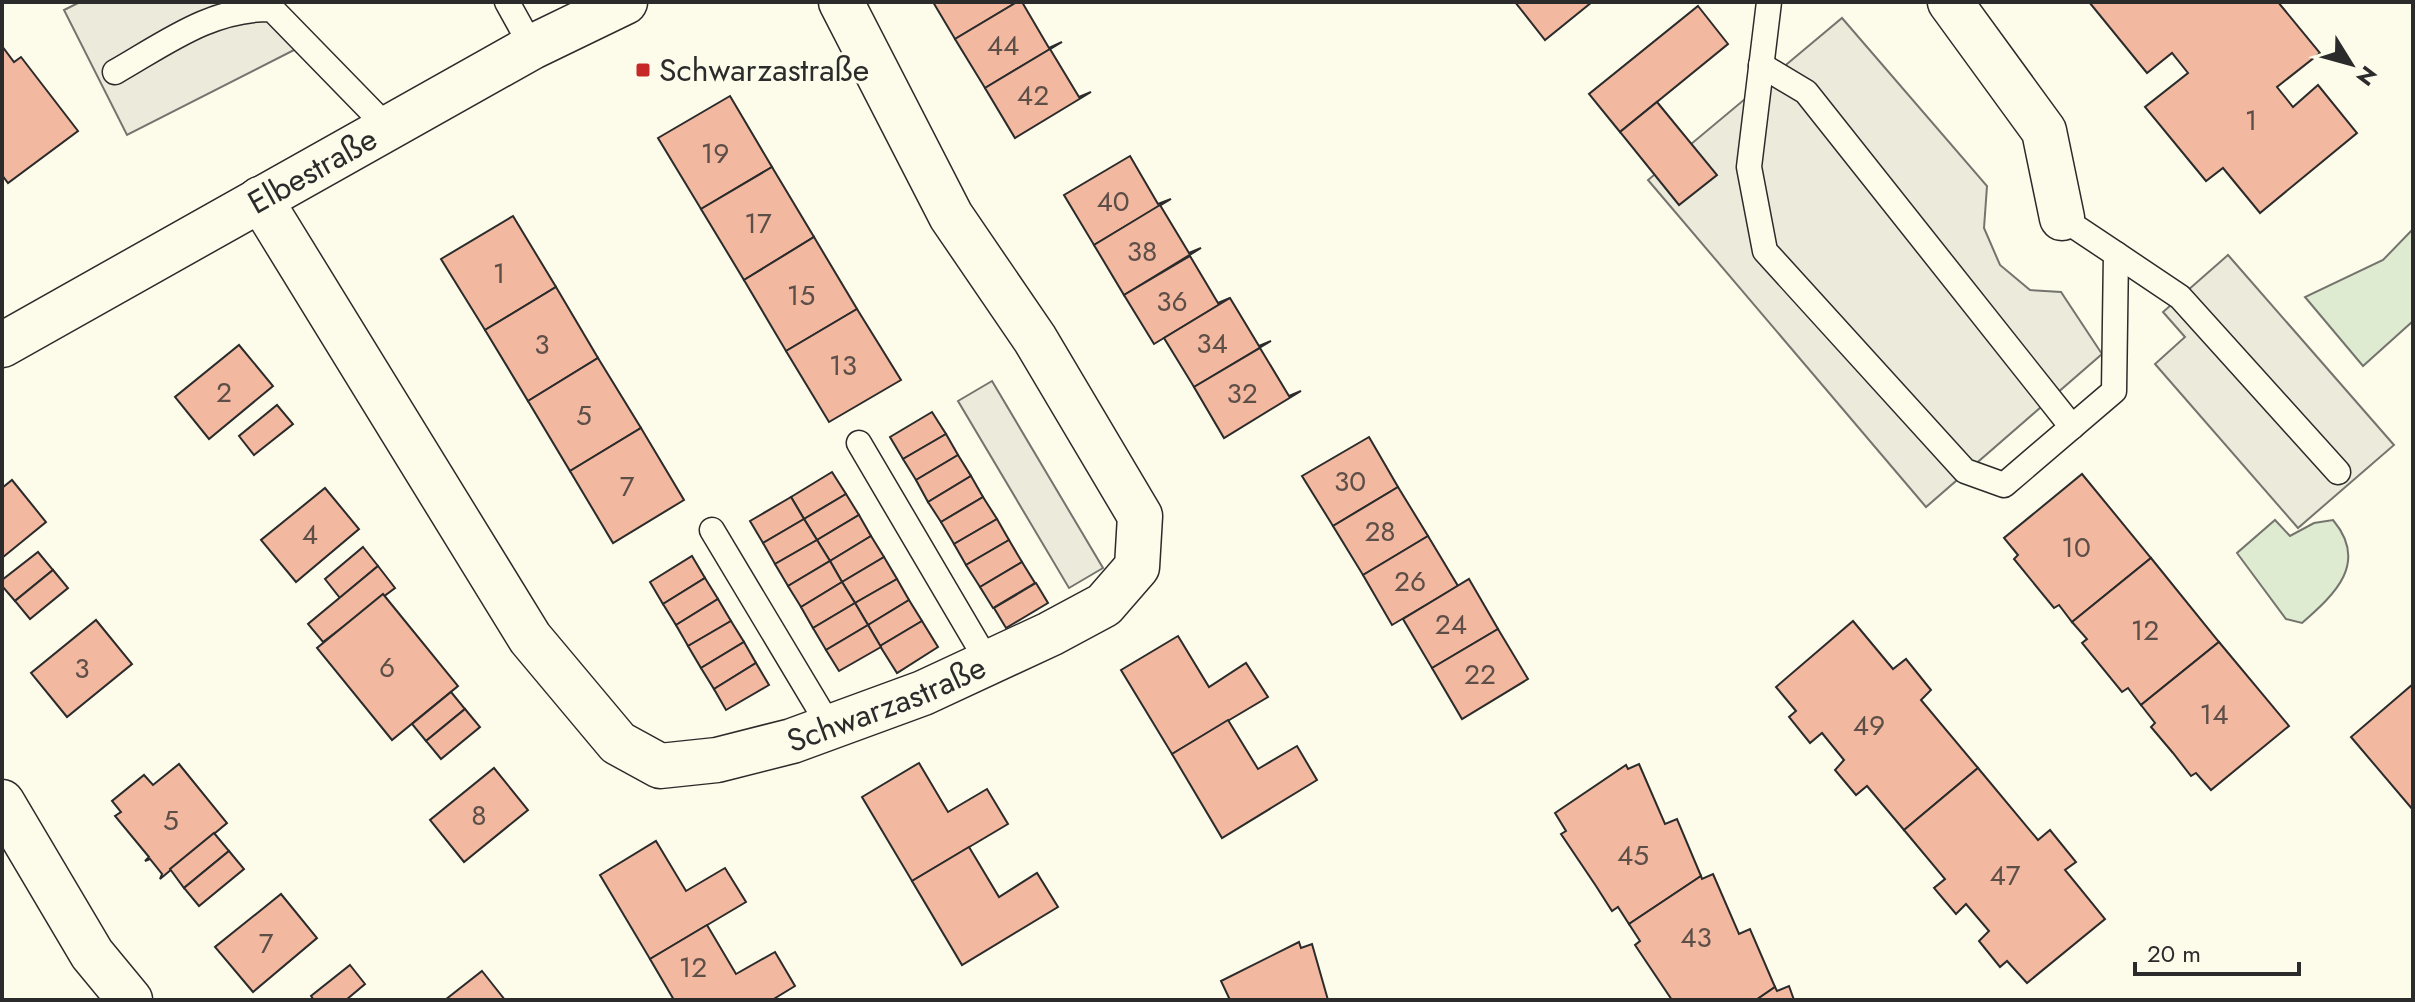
<svg xmlns="http://www.w3.org/2000/svg" width="2415" height="1002" font-family="Jost,sans-serif">
<rect width="100%" height="100%" fill="#fdfbea"/>
<!-- green -->
<g fill="#deebd1" stroke="#74746e" stroke-width="2">
<polygon points="2413,229 2413,321 2363,366 2305,297 2383,260"/>
<path d="M 2275,520 L 2290,536 L 2314,523 L 2333,520 C 2369,563 2335,594 2302,623 L 2286,619 L 2237,553 Z"/>
</g>
<!-- parking -->
<g fill="#eceadb" stroke="#74746e" stroke-width="2">
<polygon points="80,2 277,2 300,47 127,135 64,10"/>
<polygon points="1842,18 1987,186 1984,228 2000,265 2030,290 2061,292 2102,354 1926,507 1648,180"/>
<polygon points="2228,255 2394,445 2298,528 2155,364 2185,337 2163,312"/>
<polygon points="992,381 1103,568 1069,588 958,401"/>
</g>
<!-- building -->
<g fill="#f2b8a0" stroke="#2b2b2b" stroke-width="2">
<polygon points="933,2 1017,2 955,39"/>
<polygon points="1017,2 1022,2 1049,48 1062,42 985,88 955,39"/>
<polygon points="1515,2 1592,2 1545,40"/>
<polygon points="2089,2 2278,2 2320,53 2277,87 2293,107 2318,85 2357,133 2260,213 2223,168 2206,181 2145,107 2188,73 2172,53 2147,73"/>
<polygon points="1698,6 1728,44 1620,132 1589,94"/>
<polygon points="2,46 14,62 21,57 78,131 8,183 2,175"/>
<polygon points="1050,49 1079,97 1091,92 1015,138 985,88"/>
<polygon points="730,96 772,167 701,209 658,138"/>
<polygon points="1657,102 1717,175 1679,205 1620,132"/>
<polygon points="1130,156 1158,204 1171,199 1094,245 1064,195"/>
<polygon points="772,167 814,237 744,280 701,209"/>
<polygon points="1160,205 1189,253 1201,248 1124,295 1094,245"/>
<polygon points="513,216 556,287 485,330 441,259"/>
<polygon points="814,237 857,309 786,351 744,280"/>
<polygon points="1190,256 1218,303 1230,298 1154,344 1124,295"/>
<polygon points="556,287 598,358 528,401 485,330"/>
<polygon points="1230,298 1259,346 1271,341 1194,387 1164,338"/>
<polygon points="857,309 901,380 829,422 786,351"/>
<polygon points="239,345 273,386 209,439 175,397"/>
<polygon points="1260,348 1289,396 1301,391 1224,438 1194,387"/>
<polygon points="598,358 641,428 570,471 528,401"/>
<polygon points="277,405 293,424 254,455 239,436"/>
<polygon points="932,412 946,434 903,459 890,437"/>
<polygon points="641,428 684,500 613,543 570,471"/>
<polygon points="946,434 958,455 916,480 903,459"/>
<polygon points="1369,437 1398,487 1333,526 1302,476"/>
<polygon points="958,455 971,476 928,502 916,480"/>
<polygon points="832,472 846,494 804,519 791,497"/>
<polygon points="2082,474 2151,558 2072,622 2059,605 2054,608 2014,559 2018,555 2004,538"/>
<polygon points="971,476 983,497 941,522 928,502"/>
<polygon points="12,480 46,522 2,558 2,488"/>
<polygon points="1398,487 1428,536 1363,575 1333,526"/>
<polygon points="325,488 359,529 296,582 261,540"/>
<polygon points="846,494 859,515 817,540 804,519"/>
<polygon points="791,497 804,519 763,543 750,521"/>
<polygon points="983,497 997,519 954,544 941,522"/>
<polygon points="859,515 871,536 830,561 817,540"/>
<polygon points="804,519 817,540 775,564 763,543"/>
<polygon points="997,519 1009,540 966,565 954,544"/>
<polygon points="871,536 884,557 842,582 830,561"/>
<polygon points="1428,536 1458,586 1392,625 1363,575"/>
<polygon points="817,540 830,561 788,586 775,564"/>
<polygon points="1009,540 1022,562 980,587 966,565"/>
<polygon points="363,547 378,566 340,598 325,579"/>
<polygon points="38,552 53,570 15,601 2,586 2,580"/>
<polygon points="692,556 705,578 663,604 650,582"/>
<polygon points="884,557 897,579 855,603 842,582"/>
<polygon points="2151,558 2219,642 2141,705 2128,688 2122,692 2082,643 2087,639 2072,622"/>
<polygon points="830,561 842,582 801,607 788,586"/>
<polygon points="1022,562 1035,583 993,608 980,587"/>
<polygon points="378,566 395,588 323,642 308,624"/>
<polygon points="53,570 68,588 30,619 15,601"/>
<polygon points="705,578 718,599 676,625 663,604"/>
<polygon points="897,579 909,600 868,625 855,603"/>
<polygon points="1469,579 1498,629 1432,668 1403,619"/>
<polygon points="842,582 855,603 813,628 801,607"/>
<polygon points="1036,583 1048,603 1006,628 994,608"/>
<polygon points="383,594 458,686 392,740 317,648"/>
<polygon points="718,599 731,621 688,646 676,625"/>
<polygon points="909,600 922,621 880,646 868,625"/>
<polygon points="855,603 868,625 826,650 813,628"/>
<polygon points="96,620 132,664 67,717 31,673"/>
<polygon points="731,621 744,642 701,668 688,646"/>
<polygon points="922,621 938,647 897,673 880,646"/>
<polygon points="1853,621 1893,669 1906,659 1931,690 1921,700 1978,768 1904,830 1867,786 1856,795 1835,770 1844,760 1822,733 1810,743 1789,717 1796,711 1776,687"/>
<polygon points="868,625 881,647 839,671 826,650"/>
<polygon points="1498,629 1528,679 1462,719 1432,668"/>
<polygon points="1178,636 1209,687 1246,663 1268,697 1172,754 1121,670"/>
<polygon points="744,642 756,663 714,689 701,668"/>
<polygon points="2219,642 2289,726 2211,790 2196,773 2191,776 2173,753 2151,727 2155,723 2141,705"/>
<polygon points="756,663 769,685 726,710 714,689"/>
<polygon points="2413,684 2413,810 2351,737"/>
<polygon points="451,692 465,709 426,741 412,724"/>
<polygon points="465,709 480,727 441,759 426,741"/>
<polygon points="1228,720 1258,769 1297,746 1317,780 1222,838 1172,754"/>
<polygon points="919,763 948,812 987,789 1008,824 912,881 862,797"/>
<polygon points="179,764 227,823 160,879 162,874 150,859 145,861 149,857 115,816 121,812 112,801 144,775 153,785"/>
<polygon points="1639,764 1665,824 1677,819 1701,876 1629,924 1618,907 1612,911 1596,886 1561,834 1566,831 1555,813 1626,765 1628,769"/>
<polygon points="494,768 528,810 464,862 430,820"/>
<polygon points="1978,768 2038,840 2050,830 2076,862 2065,870 2105,919 2027,983 2007,961 2000,967 1979,941 1989,931 1966,904 1956,914 1934,888 1945,879 1904,830"/>
<polygon points="214,833 229,851 184,888 170,869"/>
<polygon points="656,841 686,891 725,868 746,902 650,959 600,875"/>
<polygon points="969,847 999,897 1037,873 1058,907 962,965 912,881"/>
<polygon points="229,851 244,869 199,906 184,888"/>
<polygon points="1713,874 1739,934 1750,929 1775,987 1756,1000 1672,1000 1635,945 1640,941 1629,924 1701,876 1702,879"/>
<polygon points="281,894 317,938 253,992 215,947"/>
<polygon points="707,925 736,974 775,952 795,986 772,1000 674,1000 650,959"/>
<polygon points="1299,942 1301,948 1312,944 1328,1000 1230,1000 1221,981"/>
<polygon points="350,965 365,984 346,1000 314,1000 311,996"/>
<polygon points="482,971 505,1000 445,1000"/>
<polygon points="1789,986 1794,1000 1756,1000 1775,987 1777,991"/>
</g>
<g fill="none" stroke-linecap="round" stroke-linejoin="round">
<defs>
<g id="service">
<polyline points="507,2 532,47"/>
<polyline points="1769,2 1749,167 1765,251 1965,471 2004,485 2114,391 2116,254 2062,218"/>
<polyline points="1761,65 1806,92 2072,427"/>
<path d="M 115,72 C 166,43 211,8 272,9 L 388,128"/>
<polyline points="2116,254 2180,297 2338,472"/>
<polyline points="859,443 989,664"/>
<polyline points="712,530 830,727"/>
</g>
<g id="minor">
<polyline points="1950,2 2044,131 2062,218"/>
<path id="s1" d="M 260,199 L 530,638 L 618,743 L 660,766 L 717,760 L 792,741 L 923,693 L 1050,634 L 1104,605 L 1137,567 L 1140,516 L 1035,339 L 951,216 L 841,2"/>
<path id="s2" d="M 2,345 L 532,47 L 625,2"/>
<polyline points="2,802 92,954 130,1000"/>
</g>
</defs>
<!-- service casing -->
<use href="#service" stroke="#2b2b2b" stroke-width="27"/>
<!-- minor casing -->
<use href="#minor" stroke="#2b2b2b" stroke-width="47"/>
<!-- service -->
<use href="#service" stroke="#fdfbea" stroke-width="24"/>
<!-- minor -->
<use href="#minor" stroke="#fdfbea" stroke-width="44"/>
</g>
<!-- markers -->
<rect fill="#c62828" stroke="#fdfbea" stroke-width="3" x="635" y="62" width="16" height="16" rx="4"/>
<g text-anchor="middle" stroke-width="6" stroke-linejoin="round" paint-order="stroke">
<!-- number labels -->
<g font-size="28" fill="#5d4e48">
<text x="1003" y="55">44</text>
<text x="1033" y="105">42</text>
<text x="2251" y="130">1</text>
<text x="715" y="163">19</text>
<text x="1113" y="211">40</text>
<text x="758" y="233">17</text>
<text x="1142" y="261">38</text>
<text x="499" y="283">1</text>
<text x="801" y="305">15</text>
<text x="1172" y="311">36</text>
<text x="1212" y="353">34</text>
<text x="542" y="354">3</text>
<text x="843" y="375">13</text>
<text x="224" y="402">2</text>
<text x="1242" y="403">32</text>
<text x="584" y="425">5</text>
<text x="1350" y="491">30</text>
<text x="627" y="496">7</text>
<text x="1380" y="541">28</text>
<text x="310" y="544">4</text>
<text x="2076" y="557">10</text>
<text x="1410" y="591">26</text>
<text x="1451" y="634">24</text>
<text x="2145" y="640">12</text>
<text x="387" y="677">6</text>
<text x="82" y="678">3</text>
<text x="1480" y="684">22</text>
<text x="2214" y="724">14</text>
<text x="1869" y="735">49</text>
<text x="479" y="825">8</text>
<text x="171" y="830">5</text>
<text x="1633" y="865">45</text>
<text x="2005" y="885">47</text>
<text x="1696" y="947">43</text>
<text x="266" y="953">7</text>
<text x="693" y="977">12</text>
</g>
<!-- poi labels -->
<g font-size="32" fill="#2b2b2b" stroke="#fdfbea" text-anchor="start">
<text x="659" y="81">Schwarzastraße</text>
</g>
<!-- street labels -->
<g font-size="32" fill="#2b2b2b" stroke="#fdfbea">
<text dy="11" stroke="none"><textPath href="#s2" startOffset="356">Elbestraße</textPath></text>
<text dy="11" stroke="none"><textPath href="#s1" startOffset="936">Schwarzastraße</textPath></text>
</g>
</g>
<!-- border -->
<rect width="2415" height="1002" fill="none" stroke="#2b2b2b" stroke-width="8"/>
<!-- north arrow -->
<g transform="translate(2351 64) rotate(127)" stroke="#fdfbea" stroke-width="6" paint-order="stroke">
<path d="M0-6L14 30L0 20L-14 30Z" fill="#2b2b2b"/>
<text y="-12" font-size="22" font-weight="bold" text-anchor="middle" fill="#2b2b2b">N</text>
</g>
<!-- scale -->
<path d="M2135 962v12h164v-12" fill="none" stroke="#2b2b2b" stroke-width="4"/>
<text x="2147" y="962" font-size="24" fill="#2b2b2b" stroke="#fdfbea" stroke-width="6" paint-order="stroke">20 m</text>
</svg>
